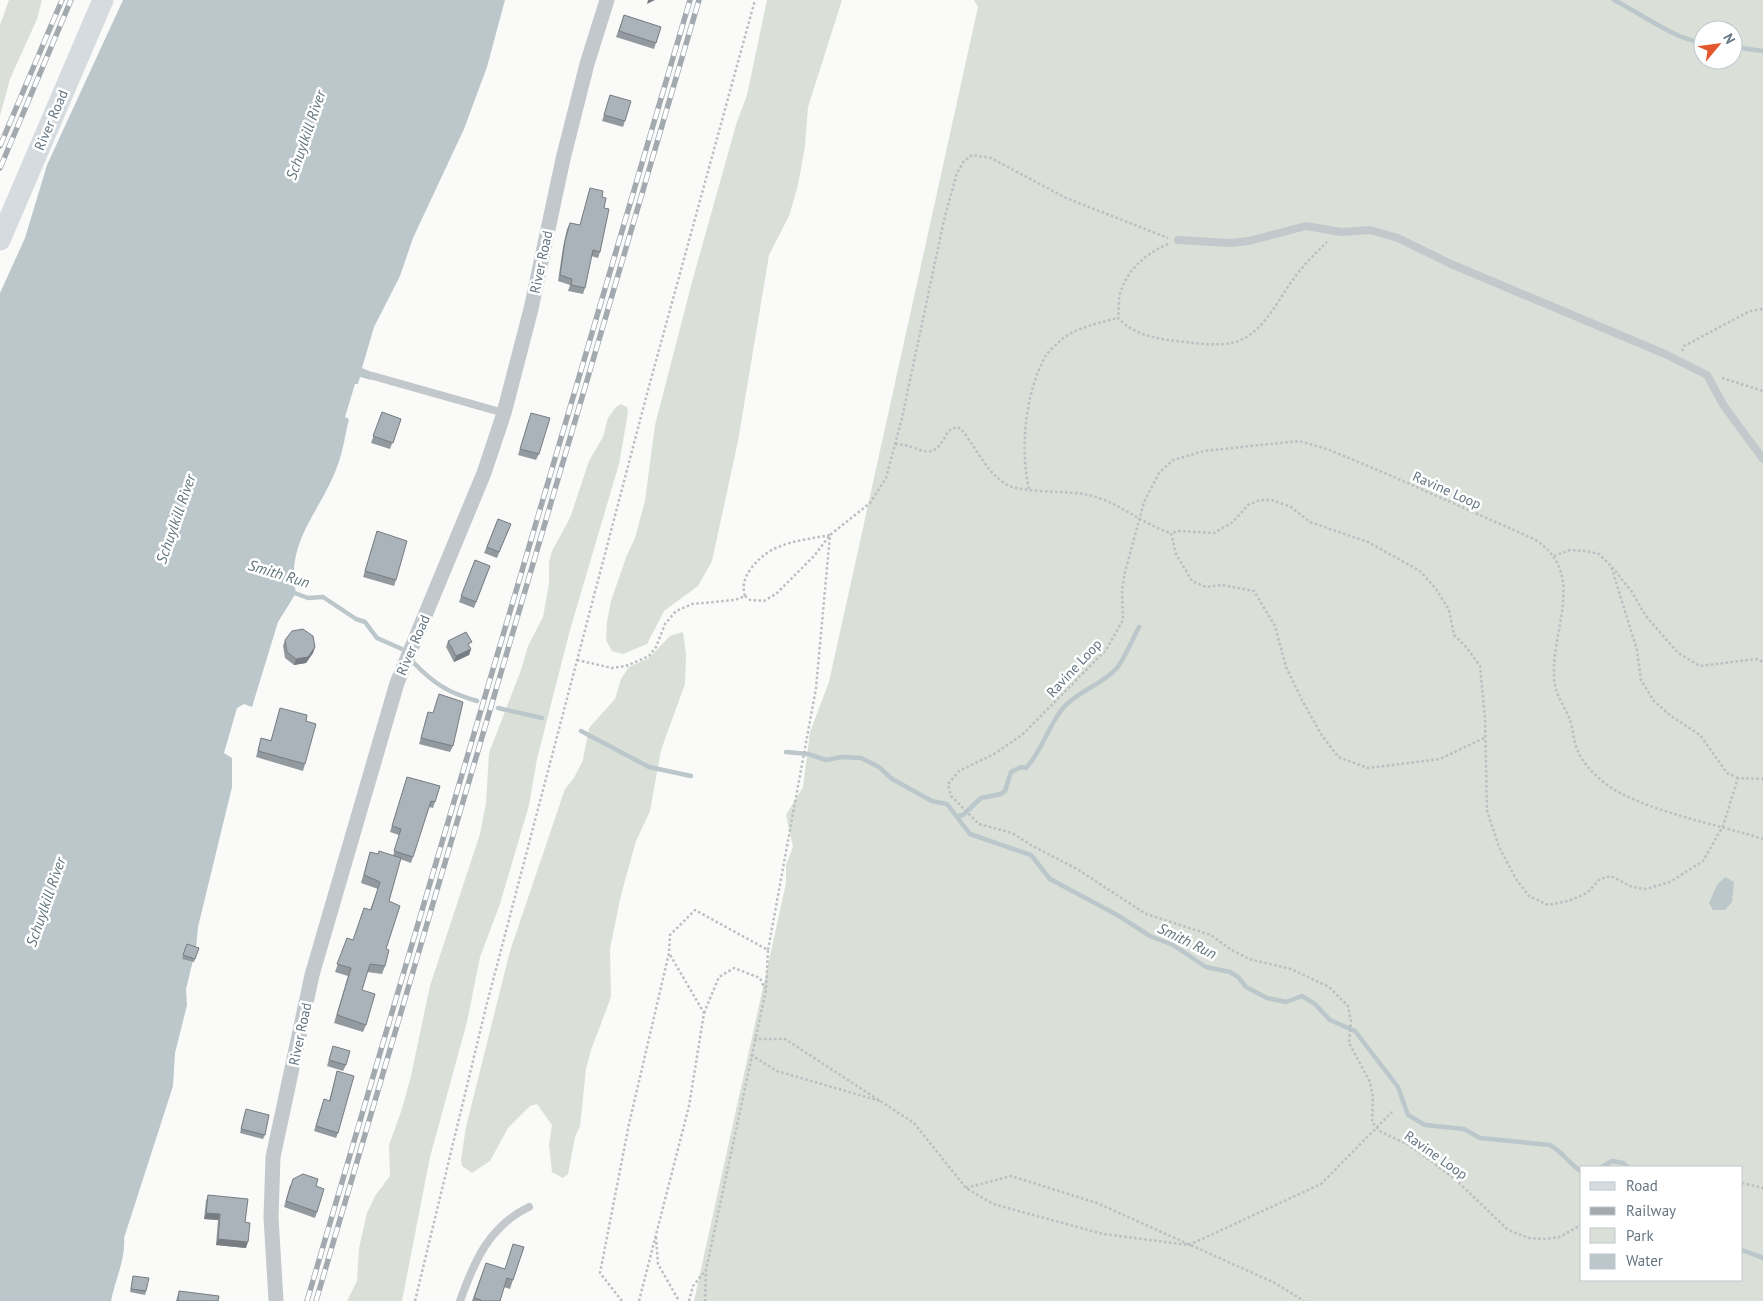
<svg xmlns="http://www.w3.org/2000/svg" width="1763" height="1301" font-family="'PT Sans',sans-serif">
<rect width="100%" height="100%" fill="#fafaf8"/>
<!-- green -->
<g fill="#dadfd7" fill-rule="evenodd">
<polygon points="9,0 42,0 37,19 10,79 0,116 0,25"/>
<polygon points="767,0 842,0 808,107 805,146 798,185 789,216 769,255 738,441 712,561 698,586 664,611 647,644 623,654 612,651 606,640 607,622 611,601 627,555 635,538 645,501 655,425 692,282 736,125 747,95"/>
<path d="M 974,0 L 1763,0 L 1763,1301 L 694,1301 L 786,883 L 786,865 L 793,847 L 786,815 L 803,787 L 810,732 L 829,682 L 978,7 ZM 1703,30 L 1733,30 L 1733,60 L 1703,60 ZM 1582,1167 L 1742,1167 L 1742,1280 L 1582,1280 Z"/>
<polygon points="621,404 627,407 628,413 619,464 570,630 537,759 529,805 500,904 480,957 467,1022 430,1157 402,1301 347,1301 357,1281 359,1248 367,1213 375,1196 390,1176 389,1145 402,1109 411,1076 430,986 480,834 486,803 489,753 521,670 528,646 543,617 549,584 549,562 552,551 570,518 589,461 603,437 608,418 616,407"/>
<polygon points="683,632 686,654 685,684 661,750 650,811 636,841 621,895 610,949 611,997 591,1050 586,1069 580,1126 575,1137 568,1174 563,1178 552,1172 549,1145 552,1125 537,1104 530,1106 508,1128 490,1161 472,1173 462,1166 461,1160 466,1127 510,951 565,789 574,778 583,760 589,728 615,699 621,679 629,667 649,658 670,636"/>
</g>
<!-- water -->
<g fill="#bbc7cb">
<path d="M 123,0 L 505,0 L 487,67 L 464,129 L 413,238 L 400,276 L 374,327 L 362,368 L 374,373 L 371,380 L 360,377 L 358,384 L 355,384 L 345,417 L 349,419 C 345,435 343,452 337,467 C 321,511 285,542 296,593 L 278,622 L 252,707 L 244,704 L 237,708 L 224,753 L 232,758 L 232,787 L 198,927 L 196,948 L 186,989 L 187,1005 L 175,1053 L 173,1086 L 124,1238 C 126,1258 115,1280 111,1301 L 0,1301 L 0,293 L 25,238 L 47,165 Z"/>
<polygon points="1725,877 1734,882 1732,902 1725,910 1713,910 1709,903 1717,885"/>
</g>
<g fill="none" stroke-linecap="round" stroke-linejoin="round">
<!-- stream -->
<g stroke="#bbc7cb" stroke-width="4.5">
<path d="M 1614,0 C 1642,14 1672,38 1703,43"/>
<polyline points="1733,47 1763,51"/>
<polyline points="292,592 308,598 323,597 356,619 365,622 377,638 402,649"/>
<path d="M 414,663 C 434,684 449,693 477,701"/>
<polyline points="498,708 542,718"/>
<polyline points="581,731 649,767 691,776"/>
<path d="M 786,752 L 808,754 L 826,760 L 842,757 L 861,758 L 879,767 L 892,779 L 932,801 L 947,804 L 970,834 L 1031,855 L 1050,879 L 1119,916 L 1150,936 L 1173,945 L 1206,967 L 1230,972 L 1238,977 L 1246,987 L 1267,998 L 1286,1002 L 1302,996 L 1315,1004 L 1330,1020 L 1355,1031 L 1398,1087 L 1408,1115 L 1425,1125 L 1464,1129 L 1480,1138 L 1550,1145 C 1563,1152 1569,1164 1582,1172"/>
<path d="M 958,816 L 963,815 L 981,798 L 1001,794 L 1005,791 L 1011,772 L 1021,767 L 1026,768 C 1041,752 1047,730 1060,712 C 1074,692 1101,686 1117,668 C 1126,656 1132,640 1139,627"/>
<polyline points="1602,1167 1612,1161 1623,1163 1628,1167"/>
<polyline points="1742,1250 1763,1258"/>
</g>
<!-- path -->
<g stroke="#bbbfc2" stroke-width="2.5" stroke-dasharray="2.5 2.5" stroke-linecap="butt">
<path d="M 1168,244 C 1146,253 1126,271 1120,294 C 1118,301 1119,310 1118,318 C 1133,334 1155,339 1177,341 C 1195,343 1213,346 1231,343 C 1262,337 1277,301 1294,278 C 1304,265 1315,253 1327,242"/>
<polyline points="1682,351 1684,346 1750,311 1763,309"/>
<polyline points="1722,378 1763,391"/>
<path d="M 895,444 C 923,445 931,467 948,431 L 957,427 L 961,429 C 975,446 986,471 1004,483 C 1019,494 1067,490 1088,495 C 1118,501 1141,524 1171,533"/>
<path d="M 1029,489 C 1020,448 1025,394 1045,357 C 1048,351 1056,345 1061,340 C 1077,327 1099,323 1118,318"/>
<polyline points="1554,556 1570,550 1586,551 1599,554 1611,566 1637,650 1641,680 1654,701 1671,716 1700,735 1727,773 1738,778"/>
<polyline points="1612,567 1632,592 1645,615 1678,653 1700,666 1756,659 1763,662"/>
<polyline points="745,596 750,600 764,601 776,594 814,556 830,535 870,503 886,478 902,418 944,220 957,173 964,161 972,155 991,158 1066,198 1168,238"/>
<path d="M 745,596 C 742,586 744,579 750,570 C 769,542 799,541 830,535 L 816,688 L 768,950"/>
<polyline points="577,660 612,668 626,666 649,656 656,647 665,624 676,611 692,604 735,600 745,596"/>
<polyline points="1484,738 1440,759 1368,768 1338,757 1321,734 1302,700 1286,667 1275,626 1254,591 1222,585 1206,587 1192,581 1176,554 1171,533 1180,531 1214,533 1233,522 1248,505 1260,500 1272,500 1291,507 1310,522 1368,542 1420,571 1436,589 1449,610 1454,635 1467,648 1480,666 1485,718 1487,811 1499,847 1516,879 1529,896 1548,905 1568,901 1587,893 1600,879 1611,876 1632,887 1646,889 1670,882 1703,861 1723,826 1738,778 1763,779"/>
<polyline points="704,1013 719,977 734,968 760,978 765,989"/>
<polyline points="754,1039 785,1039 914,1123 966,1188 993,1204 1103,1234 1189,1245 1321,1184 1392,1112"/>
<polyline points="751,1055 777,1071 880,1101"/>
<polyline points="1742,1183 1763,1188"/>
<polyline points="966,1188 1011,1176 1097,1203 1275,1283 1304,1301"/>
<path d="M 1582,1224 L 1560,1237 L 1545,1239 L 1529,1238 L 1508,1230 L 1455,1179 L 1409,1145 L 1381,1132 L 1372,1122 L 1373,1097 L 1370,1082 L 1349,1043 L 1351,1021 L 1348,1006 L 1329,987 L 1291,969 L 1249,959 L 1230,949 L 1211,935 L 1146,914 L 1077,869 L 1031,845 L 1012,833 L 979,824 L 951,796 L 948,784 L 959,771 L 994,754 L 1022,735 L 1106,650 L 1123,620 L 1122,589 L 1125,572 L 1144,502 L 1159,473 L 1173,460 L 1204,451 L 1299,441 L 1327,449 L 1387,474 L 1534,539 C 1587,572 1552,627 1554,675 C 1554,691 1562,703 1569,717 C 1572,725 1573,735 1575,743 C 1580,761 1592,773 1606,784 C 1640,810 1720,825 1763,839"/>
<polyline points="656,1237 658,1264 679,1301"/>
<polyline points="415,1301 486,1007 648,390 755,0"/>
<polyline points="622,1301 600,1273 629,1124 669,953 670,935 695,910 768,950 766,990 706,1270 705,1301"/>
<polyline points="639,1301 689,1106 704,1013 669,953"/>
<polyline points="689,1301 693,1286 705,1271"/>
</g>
<!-- lane -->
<g stroke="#c3c8cc" stroke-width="8">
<polyline points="1178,240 1230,243 1249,241 1306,226 1341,232 1370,230 1398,238 1451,264 1665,354 1707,375 1724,406 1763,459"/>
<polyline points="373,376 504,413"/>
<path d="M 460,1301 C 474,1262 489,1226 529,1207"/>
</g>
<!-- street -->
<polyline stroke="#c3c8cc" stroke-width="15" points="276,1301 271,1217 273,1157 312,975 397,683 484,473 504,413 531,309 563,159 587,64 607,0"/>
<!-- secondary -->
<polyline stroke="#d6dbdf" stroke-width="21" points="0,240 103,0"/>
<defs>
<g id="rail">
<polyline points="0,146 62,0"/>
<polyline points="0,168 71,0"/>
<polyline points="307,1301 690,0"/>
<polyline points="316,1301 699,0"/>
</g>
</defs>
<!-- rail casing -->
<use href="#rail" stroke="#a2aab0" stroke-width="5.5"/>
<!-- rail -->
<use href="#rail" stroke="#fff" stroke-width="4" stroke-dasharray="11" stroke-linecap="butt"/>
</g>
<!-- wall -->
<g fill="#929a9f">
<polygon points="624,15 661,27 654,49 616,37"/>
<polygon points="610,95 625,121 623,127 602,121"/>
<polygon points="590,188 602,197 604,208 600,252 598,258 591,256 585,288 583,294 568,291 570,285 558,281 563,247 567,229 570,223 580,225"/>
<polygon points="382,412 401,419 390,449 371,443"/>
<polygon points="529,419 539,454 536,460 518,455"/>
<polygon points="498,519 511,524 497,558 484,553"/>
<polygon points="377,531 396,580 394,586 363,577"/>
<polygon points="475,560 490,566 474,608 459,602"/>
<polygon points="285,640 315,647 313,653 306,663 294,665 285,658 283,646"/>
<polygon points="448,641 470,647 471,649 469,655 454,662 446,647"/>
<polygon points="280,708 306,721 305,764 303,771 256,757 261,738 271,740"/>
<polygon points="428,712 453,746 450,752 419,744"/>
<polygon points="407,777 440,786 433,808 429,807 411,863 400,859 389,901 385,966 382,974 367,972 362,990 366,1025 363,1032 334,1023 348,976 335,972 347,938 353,940 370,910 378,889 361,883 370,852 378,854 393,856 399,835 390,832"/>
<polygon points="187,944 199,948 194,962 182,959"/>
<polygon points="333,1046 346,1065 343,1071 327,1066"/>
<polygon points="337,1071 338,1133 336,1138 314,1131 324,1099 329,1101"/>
<polygon points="245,1112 265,1135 263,1139 240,1133"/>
<polygon points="290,1185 316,1186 317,1212 315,1218 284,1207"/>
<polygon points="208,1195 245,1222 246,1248 216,1245 218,1220 204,1219 206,1201"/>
<polygon points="524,1247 510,1289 504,1287 500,1301 472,1301 486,1263 505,1269"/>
<polygon points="133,1276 146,1291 145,1295 130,1292"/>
<polygon points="179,1291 218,1301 176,1301"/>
</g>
<!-- shaded-wall -->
<g fill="#777d82">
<polygon points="648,0 655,0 647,4"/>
<polygon points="315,647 313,653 306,663 294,665 296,659"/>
<polygon points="471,649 469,655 454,662 456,656"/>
<polygon points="206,1213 220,1214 218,1220 204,1219"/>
<polygon points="218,1239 248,1242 246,1248 216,1245"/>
</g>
<!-- building -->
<g fill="#aab3b9" stroke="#777d82">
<polygon points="624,15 661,27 656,43 619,31"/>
<polygon points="610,95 631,101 625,121 604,115"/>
<polygon points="590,188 603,191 602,197 606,198 604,208 609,209 600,252 593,250 585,288 571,285 572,279 560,275 565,241 570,223 580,225"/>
<polygon points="382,412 401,419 393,443 373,436"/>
<polygon points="531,413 550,418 539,454 520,449"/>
<polygon points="498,519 511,524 499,552 487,547"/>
<polygon points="377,531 407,541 396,580 365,571"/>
<polygon points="475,560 490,566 476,602 461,596"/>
<polygon points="303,629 313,636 315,647 308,657 296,659 287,652 285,640 292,631"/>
<polygon points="466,632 472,642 468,644 471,649 456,656 448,641"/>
<polygon points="439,694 463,702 453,746 421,738 428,712 433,713"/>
<polygon points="280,708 307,715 306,721 316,724 305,764 258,751 261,738 271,741"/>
<polygon points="407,777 440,786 435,802 431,801 413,857 394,851 401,829 392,826"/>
<polygon points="379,851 401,858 389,901 400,906 386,949 389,950 385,966 370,964 362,990 375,994 366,1025 337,1015 351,968 337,964 347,938 353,940 364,908 371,910 380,882 364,875 370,852 378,854"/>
<polygon points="187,944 199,948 195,959 183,955"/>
<polygon points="333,1046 350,1051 346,1065 329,1060"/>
<polygon points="337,1071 354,1076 338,1133 316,1126 324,1099 330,1101"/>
<polygon points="246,1109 269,1115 265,1135 241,1129"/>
<polygon points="303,1174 318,1179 316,1186 324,1189 317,1212 286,1201 293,1179"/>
<polygon points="208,1195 248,1199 245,1222 250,1223 248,1242 218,1239 220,1214 206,1213"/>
<polygon points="513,1244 524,1247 513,1280 507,1278 500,1301 481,1301 481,1300 474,1298 486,1263 505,1269"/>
<polygon points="133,1276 149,1278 146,1291 131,1289"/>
<polygon points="179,1291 219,1296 218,1301 178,1301"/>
</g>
<g text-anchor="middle" stroke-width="5" stroke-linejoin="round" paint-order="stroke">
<!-- street labels -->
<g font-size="14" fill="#657683" stroke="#fff">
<text transform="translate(51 120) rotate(-67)" y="5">River Road</text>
<text transform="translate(541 262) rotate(-78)" y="5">River Road</text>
<text transform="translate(1447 490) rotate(24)" y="5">Ravine Loop</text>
<text transform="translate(413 645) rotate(-67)" y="5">River Road</text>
<text transform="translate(1074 668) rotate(-47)" y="5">Ravine Loop</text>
<text transform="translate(300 1034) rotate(-78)" y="5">River Road</text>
<text transform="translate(1436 1155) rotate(35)" y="5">Ravine Loop</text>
</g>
<!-- water labels -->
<g font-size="15" font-style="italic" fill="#60757c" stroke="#fff">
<text transform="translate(306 135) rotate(-71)" y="5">Schuylkill River</text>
<text transform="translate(176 519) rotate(-71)" y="5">Schuylkill River</text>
<text transform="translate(279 574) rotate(17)" y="5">Smith Run</text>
<text transform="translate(46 902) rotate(-71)" y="5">Schuylkill River</text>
<text transform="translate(1187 941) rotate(26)" y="5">Smith Run</text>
</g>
</g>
<!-- legend -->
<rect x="1580" y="1166" width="162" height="115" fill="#ffffff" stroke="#c1c8cd"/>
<rect x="1590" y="1182" width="25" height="8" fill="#d6dbdf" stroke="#c1c8cd"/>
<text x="1626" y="1191" font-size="15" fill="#657683">Road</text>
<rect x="1590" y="1207" width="25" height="8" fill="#a2aab0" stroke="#c1c8cd"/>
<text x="1626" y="1216" font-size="15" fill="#657683">Railway</text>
<rect x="1590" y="1228" width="25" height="15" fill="#dadfd7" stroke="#c1c8cd"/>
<text x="1626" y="1241" font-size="15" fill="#657683">Park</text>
<rect x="1590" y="1254" width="25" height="15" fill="#bbc7cb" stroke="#c1c8cd"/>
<text x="1626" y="1266" font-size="15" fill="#657683">Water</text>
<!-- north arrow -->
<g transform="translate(1718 45) rotate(61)"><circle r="24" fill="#ffffff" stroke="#c1c8cd"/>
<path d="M0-4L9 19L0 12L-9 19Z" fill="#e4572e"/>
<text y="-8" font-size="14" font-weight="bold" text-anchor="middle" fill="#657683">N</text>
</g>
</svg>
